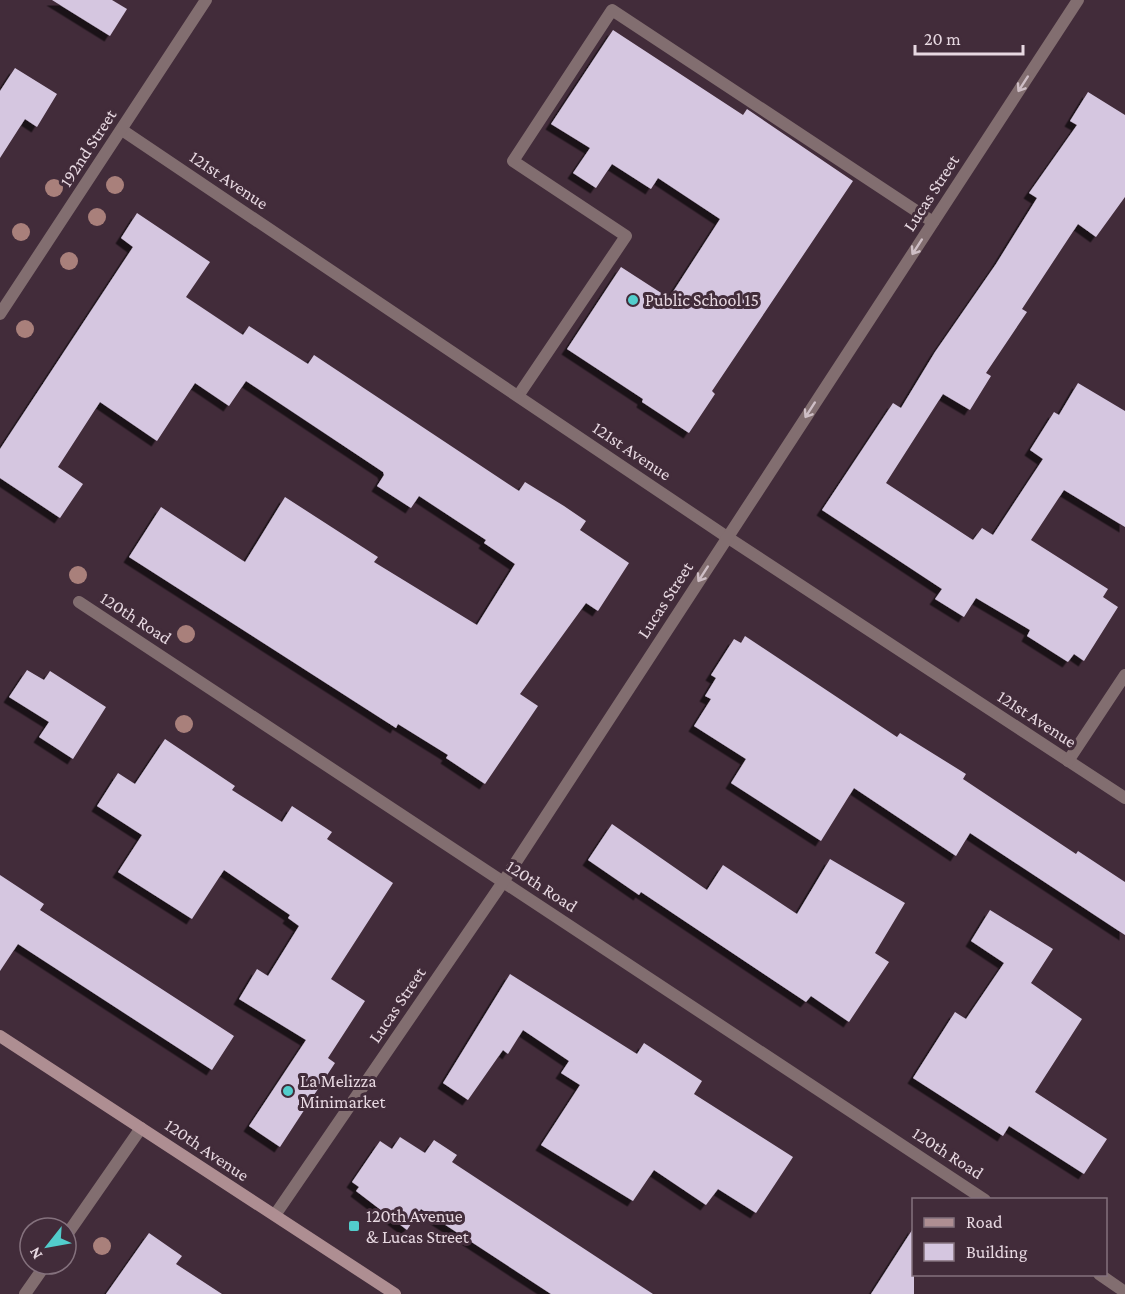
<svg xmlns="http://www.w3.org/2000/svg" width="1125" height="1294" font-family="'Crimson Pro',serif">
<defs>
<filter id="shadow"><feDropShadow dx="-5.5" dy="5.5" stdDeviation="0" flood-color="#0009"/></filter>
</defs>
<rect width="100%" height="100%" fill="#422c3a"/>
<!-- building -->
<g fill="#d5c6e0" filter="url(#shadow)">
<polygon points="52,0 112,0 127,9 110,36"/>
<polygon points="613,30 743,115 747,109 853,181 712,391 715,394 689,433 642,402 643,399 567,349 621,267 669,298 720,219 658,178 651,189 612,164 596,188 573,173 590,148 551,124"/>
<polygon points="15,68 57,94 37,127 25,119 0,158 0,91"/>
<polygon points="1088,92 1125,115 1125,197 1096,237 1078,224 1022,309 1027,312 986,373 991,376 970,410 943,394 886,483 973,540 982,528 993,535 1043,459 1030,450 1054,412 1059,415 1078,383 1125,411 1125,527 1064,490 1031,540 1108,589 1103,597 1118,607 1084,661 1074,654 1068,662 1027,636 1030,630 976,598 964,617 935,599 942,589 822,510 893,403 901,408 935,352 996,264 1037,198 1029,193 1077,125 1070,121"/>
<polygon points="137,213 210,262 186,297 243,335 249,326 308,364 314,355 519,491 525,482 564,506 586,521 580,530 629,563 598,611 586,603 520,694 538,706 485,784 446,758 448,755 398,724 396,728 129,557 161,507 245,562 285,497 378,557 374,562 477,625 515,564 484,543 486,540 419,496 411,508 377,486 384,475 383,472 246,381 229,406 195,383 157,441 100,402 58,467 83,484 60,518 0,478 0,449 133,247 121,238"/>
<polygon points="745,636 897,737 900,733 966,774 963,779 1076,854 1078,851 1125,882 1125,935 970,833 956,856 854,788 821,841 731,783 746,759 694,726 711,699 705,696 716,678 711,675 734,639 741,643"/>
<polygon points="27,670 44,680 50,671 106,707 73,759 39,737 49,722 9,697"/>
<polygon points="165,739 235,786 232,790 282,822 292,806 332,832 327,839 393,883 331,979 365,1001 328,1058 335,1063 280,1147 249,1126 306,1040 239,999 257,969 268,976 299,926 288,918 290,915 224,870 192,919 118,872 142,835 97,806 118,773 135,784"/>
<polygon points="612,824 707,890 723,865 797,914 830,859 905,903 875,953 889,962 849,1022 811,996 806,1002 641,892 639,895 588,860"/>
<polygon points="0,875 44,904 40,910 234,1036 212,1070 18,944 0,971"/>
<polygon points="990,910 1053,949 1031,983 1082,1019 1035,1092 1107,1139 1084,1174 1009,1126 1003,1136 913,1078 955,1012 966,1019 1004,963 971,941"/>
<polygon points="510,974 637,1054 644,1043 667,1058 702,1081 694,1094 793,1157 756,1213 718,1189 706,1205 654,1170 633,1201 541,1145 580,1085 561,1073 569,1061 523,1030 508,1054 503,1050 468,1100 443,1083"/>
<polygon points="400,1137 425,1153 434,1140 457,1155 452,1162 653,1294 551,1294 421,1209 407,1230 356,1191 359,1187 352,1182 380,1141 392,1149"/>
<polygon points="914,1227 914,1294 871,1294"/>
<polygon points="149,1233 182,1256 176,1264 222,1294 106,1294"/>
</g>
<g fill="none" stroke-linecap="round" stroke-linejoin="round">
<!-- lane -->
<polyline stroke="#826e70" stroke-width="12" points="518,396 626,236 513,161 612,10 933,222"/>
<!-- street -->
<g stroke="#826e70" stroke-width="12">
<polyline points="122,130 727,537 1125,798"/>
<polyline points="0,314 206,0"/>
<polyline points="79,602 985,1200"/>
<polyline points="1068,761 1125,675"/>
<polyline points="275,1215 503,882 1078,0"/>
<polyline points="66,1236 141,1128"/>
<polyline points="1099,1274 1125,1292"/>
<polyline points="25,1294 46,1264"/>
</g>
<!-- secondary -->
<polyline stroke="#ae8e92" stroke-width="12" points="0,1036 395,1294"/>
</g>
<!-- trees -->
<g fill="#a9807b">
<circle cx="115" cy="185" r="9"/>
<circle cx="54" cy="188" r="9"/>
<circle cx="97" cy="217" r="9"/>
<circle cx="21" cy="232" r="9"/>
<circle cx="69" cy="261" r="9"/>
<circle cx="25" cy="329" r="9"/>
<circle cx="78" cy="575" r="9"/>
<circle cx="186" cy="634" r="9"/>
<circle cx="184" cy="724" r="9"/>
<circle cx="102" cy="1246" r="9"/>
</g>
<!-- one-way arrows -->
<defs><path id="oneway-shaft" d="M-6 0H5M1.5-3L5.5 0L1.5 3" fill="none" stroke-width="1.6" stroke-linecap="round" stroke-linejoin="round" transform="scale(1.5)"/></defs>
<g stroke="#cebec5">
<use href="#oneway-shaft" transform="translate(1023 84) rotate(123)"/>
<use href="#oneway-shaft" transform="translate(917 247) rotate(123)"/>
<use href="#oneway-shaft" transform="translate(810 410) rotate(123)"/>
<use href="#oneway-shaft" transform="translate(703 574) rotate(123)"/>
</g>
<!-- markers -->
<g fill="#52cdcc" stroke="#422c3a" stroke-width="2">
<circle cx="633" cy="300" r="6"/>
<circle cx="288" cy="1091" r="6"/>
<rect x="348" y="1220" width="12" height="12" rx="3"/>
</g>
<g text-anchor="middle" stroke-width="6" stroke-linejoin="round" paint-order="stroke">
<!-- street labels -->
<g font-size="18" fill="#e7d8e1" stroke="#422c3a">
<text transform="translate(88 148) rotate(-57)" y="6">192nd Street</text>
<text transform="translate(229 180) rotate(34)" y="6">121st Avenue</text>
<text transform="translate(931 193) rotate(-57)" y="6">Lucas Street</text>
<text transform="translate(632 451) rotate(34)" y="6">121st Avenue</text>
<text transform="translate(665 600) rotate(-57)" y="6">Lucas Street</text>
<text transform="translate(136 618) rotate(33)" y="6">120th Road</text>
<text transform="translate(1037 719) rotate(33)" y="6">121st Avenue</text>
<text transform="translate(542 886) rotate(33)" y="6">120th Road</text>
<text transform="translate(397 1005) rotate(-56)" y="6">Lucas Street</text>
<text transform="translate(207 1150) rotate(34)" y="6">120th Avenue</text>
<text transform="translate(948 1153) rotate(33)" y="6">120th Road</text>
</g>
<!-- poi labels -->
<g font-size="18" fill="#e7d8e1" stroke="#422c3a" text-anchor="start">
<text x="645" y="306">Public School 15</text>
<text x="300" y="1087">La Melizza<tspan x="300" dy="21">Minimarket</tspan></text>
<text x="366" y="1222">120th Avenue<tspan x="366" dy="21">&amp; Lucas Street</tspan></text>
</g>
</g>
<!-- legend -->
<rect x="912" y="1198" width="195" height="78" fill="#422c3a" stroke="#84717d" stroke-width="1.5"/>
<rect x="924" y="1218" width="30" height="9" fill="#ae8e92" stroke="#84717d" stroke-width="1.5"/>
<text x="966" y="1228" font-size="18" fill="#e7d8e1">Road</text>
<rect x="924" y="1243" width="30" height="18" fill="#d5c6e0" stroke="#84717d" stroke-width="1.5"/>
<text x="966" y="1258" font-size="18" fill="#e7d8e1">Building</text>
<!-- north arrow -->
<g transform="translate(48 1246) rotate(239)"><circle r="28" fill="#422c3a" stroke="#84717d" stroke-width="1.5"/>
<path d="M0-4.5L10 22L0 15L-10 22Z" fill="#52cdcc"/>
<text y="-9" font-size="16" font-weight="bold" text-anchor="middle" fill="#e7d8e1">N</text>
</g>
<!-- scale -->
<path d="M915 45v9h108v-9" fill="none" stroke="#e7d8e1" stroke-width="3"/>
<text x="924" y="45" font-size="18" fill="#e7d8e1" stroke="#422c3a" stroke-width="4.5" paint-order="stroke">20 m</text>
</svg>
